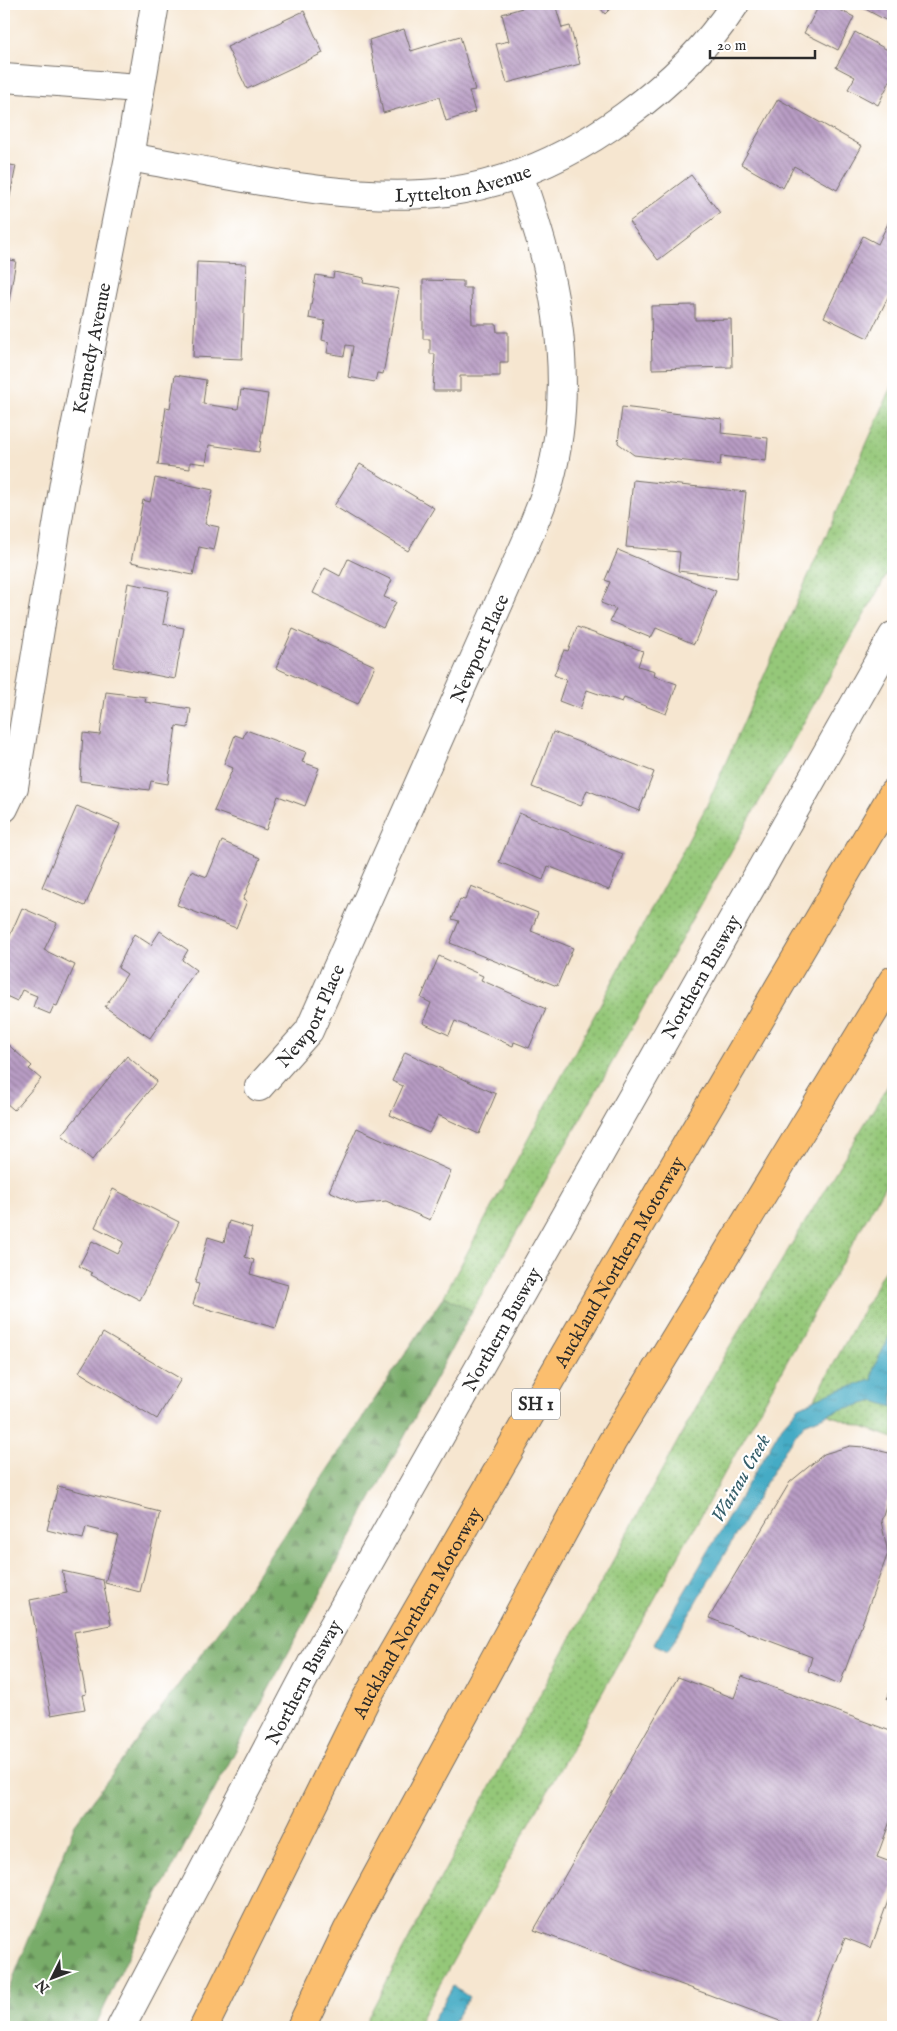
<svg xmlns="http://www.w3.org/2000/svg" width="897" height="2031" font-family="'IM FELL English',serif">
<defs>
<pattern id="grass-dots" width="8" height="8" patternUnits="userSpaceOnUse" patternTransform="scale(1.25)"><rect width="8" height="8" fill="#95c879"/><path d="M2 2h.1M6 6h.1" fill="none" stroke="#7aa363" stroke-width="1.8" stroke-linecap="round"/></pattern>
<pattern id="forest-firs" width="22" height="20" patternUnits="userSpaceOnUse" patternTransform="scale(1.25)"><rect width="22" height="20" fill="#78ac69"/><path d="M5 1l3.5 6h-7zM16 11l3.5 6h-7z" fill="#638c57"/></pattern>
<pattern id="water-ripples" width="26" height="14" patternUnits="userSpaceOnUse" patternTransform="scale(1.25)"><rect width="26" height="14" fill="#45abc5"/><path d="M2 4q2-2 4 0t4 0M15 11q2-2 4 0t4 0" fill="none" stroke="#3a8ba0"/></pattern>
<pattern id="building-back-hatch" width="6" height="6" patternUnits="userSpaceOnUse" patternTransform="scale(1.25)"><rect width="6" height="6" fill="#b89cc4"/><path d="M-1 5l2 2M0 0l6 6M5-1l2 2" fill="none" stroke="#967f9f"/></pattern>
</defs>
<rect width="100%" height="100%" fill="#fff"/>
<filter id="ink" filterUnits="userSpaceOnUse"><feTurbulence type="fractalNoise" baseFrequency=".02" numOctaves="2"/><feDisplacementMap in="SourceGraphic" scale="10" xChannelSelector="R" yChannelSelector="G"/><feConvolveMatrix kernelMatrix="1 2 1 2 8 2 1 2 1" color-interpolation-filters="sRGB"/></filter>
<filter id="wash" filterUnits="userSpaceOnUse"><feTurbulence type="fractalNoise" baseFrequency=".0096" numOctaves="4" result="noise"/><feDisplacementMap in="SourceGraphic" scale="20" xChannelSelector="R" yChannelSelector="G"/><feGaussianBlur stdDeviation="1.12" result="paint"/><feColorMatrix in="noise" values="0 0 0 0 0 0 0 0 0 0 0 0 0 0 0 0 0 1.4 0 .05"/><feComposite in="paint" operator="in"/></filter>
<g filter="url(#wash)">
<rect width="100%" height="100%" fill="#f6e6d0"/>
<!-- grass -->
<g fill="url(#grass-dots)" stroke="#607a52">
<polygon points="893,384 893,564 472,1311 444,1296 706,807"/>
<polygon points="893,1077 893,1171 416,2027 363,2027 439,1881 725,1354"/>
<polygon points="893,1254 893,1438 810,1408"/>
</g>
<!-- forest -->
<polygon fill="url(#forest-firs)" stroke="#526c4a" points="444,1296 472,1311 149,1912 95,2027 4,2027 4,2001 75,1824 230,1615"/>
<!-- water -->
<g fill="url(#water-ripples)" stroke="#386b78">
<polygon points="893,1330 893,1407 875,1401 839,1410 804,1424 788,1445 668,1651 654,1644 782,1426 799,1407 829,1393 872,1380 874,1367"/>
<polygon points="453,1986 469,1997 450,2027 429,2027"/>
</g>
<g id="blocks">
<!-- building -->
<g fill="url(#building-back-hatch)">
<polygon points="521,4 555,4 562,28 570,26 580,64 507,83 496,44 509,41 502,14 522,8"/>
<polygon points="597,4 615,4 605,14"/>
<polygon points="820,4 828,4 854,17 838,50 804,33"/>
<polygon points="856,4 893,4 893,13 889,22"/>
<polygon points="304,11 323,53 247,89 227,47"/>
<polygon points="404,29 411,51 460,36 475,90 469,91 475,112 446,121 439,97 383,113 369,40"/>
<polygon points="855,32 893,53 893,75 878,105 848,89 855,77 836,67"/>
<polygon points="778,99 862,146 837,190 794,166 783,188 741,164"/>
<polygon points="4,164 16,166 5,221 4,221"/>
<polygon points="691,175 720,213 658,260 629,222"/>
<polygon points="893,213 893,290 892,289 868,338 824,317 863,236 878,244"/>
<polygon points="4,259 16,261 5,323 4,323"/>
<polygon points="197,262 246,264 242,359 193,357"/>
<polygon points="334,272 364,278 363,283 399,289 383,374 377,373 375,382 348,377 353,346 346,345 344,356 327,353 329,342 322,340 325,321 309,318 316,275 333,278"/>
<polygon points="423,280 463,281 463,288 471,288 472,324 496,324 497,332 508,332 508,362 500,362 500,376 460,376 460,391 433,391 435,354 430,354 430,339 423,339"/>
<polygon points="695,305 695,320 731,319 732,367 652,369 651,306"/>
<polygon points="175,375 206,380 203,404 238,409 241,390 268,394 259,452 209,445 206,464 190,462 190,469 158,465 166,407 170,408"/>
<polygon points="622,407 722,419 721,433 768,438 766,461 721,456 720,465 634,455 618,443"/>
<polygon points="360,464 434,508 408,551 334,506"/>
<polygon points="155,478 213,490 205,524 219,527 214,550 199,547 193,575 131,562 143,500 150,502"/>
<polygon points="633,480 746,492 737,578 678,571 680,552 626,547"/>
<polygon points="618,550 716,591 694,644 656,628 651,638 610,621 616,609 601,603 610,582 605,580"/>
<polygon points="348,559 392,580 384,597 396,602 383,628 313,593 325,568 340,576"/>
<polygon points="128,583 169,591 163,624 184,628 175,679 113,667"/>
<polygon points="577,627 643,651 638,666 655,671 654,676 677,684 666,714 624,698 622,702 587,690 580,709 559,701 566,680 554,675 564,650 568,651"/>
<polygon points="293,629 375,666 358,704 276,668"/>
<polygon points="106,692 146,697 145,702 191,709 188,728 176,726 168,784 151,781 149,790 80,781 83,733 100,735"/>
<polygon points="246,730 306,752 302,762 319,768 305,806 278,796 266,830 214,811 233,768 224,764 235,735 243,738"/>
<polygon points="553,732 654,772 639,811 587,790 581,806 532,787"/>
<polygon points="77,806 120,824 85,906 42,887"/>
<polygon points="519,813 623,854 609,890 548,866 543,880 499,862"/>
<polygon points="222,841 260,858 243,900 247,901 236,928 177,905 191,871 207,877"/>
<polygon points="471,886 538,913 531,931 573,948 557,986 450,943 459,921 452,919 460,899 465,900"/>
<polygon points="22,908 57,923 44,950 75,965 57,1006 54,1005 50,1014 33,1007 37,996 22,990 17,1001 4,995 4,949"/>
<polygon points="160,931 188,950 182,960 196,970 150,1038 105,1007 127,974 118,968 134,934 151,945"/>
<polygon points="439,956 483,976 481,980 546,1009 529,1048 514,1042 513,1046 455,1021 449,1035 423,1023 431,1003 421,998"/>
<polygon points="4,1041 32,1066 29,1069 41,1079 14,1110 4,1101"/>
<polygon points="405,1052 496,1094 479,1134 438,1115 429,1133 390,1115 403,1086 392,1081"/>
<polygon points="127,1056 157,1081 92,1160 62,1135"/>
<polygon points="357,1128 451,1171 430,1220 386,1201 358,1204 329,1191"/>
<polygon points="113,1189 179,1222 140,1300 91,1275 92,1273 79,1266 92,1241 118,1254 124,1242 95,1227"/>
<polygon points="229,1221 252,1228 245,1257 254,1260 250,1274 288,1285 276,1328 193,1305 199,1284 195,1283 208,1237 224,1242"/>
<polygon points="103,1333 181,1379 157,1419 79,1372"/>
<polygon points="850,1446 864,1447 893,1454 893,1484 881,1521 888,1553 840,1684 808,1671 812,1657 709,1618 790,1482 824,1454"/>
<polygon points="58,1486 160,1512 140,1592 105,1583 118,1535 86,1527 83,1539 47,1530"/>
<polygon points="62,1571 103,1580 111,1625 74,1632 86,1694 82,1695 85,1709 51,1715 30,1600 67,1593"/>
<polygon points="742,1676 893,1732 893,1813 877,1857 893,1863 893,1887 871,1948 845,1938 812,2027 796,2027 534,1930 678,1677 734,1698"/>
<polygon points="893,1684 893,1702 887,1699"/>
</g>
</g>
</g>
<g filter="url(#ink)">
<use href="#blocks" fill-opacity="0" stroke="#726c65" stroke-width="1"/>
<g fill="none" stroke-linecap="round" stroke-linejoin="round">
<defs>
<g id="minor">
<polyline points="4,78 139,88"/>
<path id="s1" d="M 129,157 C 227,174 347,204 446,192 C 512,183 572,155 625,116 C 668,85 706,49 735,4"/>
<path id="s2" d="M 4,808 L 14,787 L 64,483 L 129,157 L 155,4"/>
<path id="s3" d="M 259,1087 L 309,1031 L 527,540 C 535,521 543,502 549,483 C 577,380 556,272 519,175"/>
<path id="s4" d="M 121,2027 L 312,1663 L 893,636"/>
</g>
<g id="highway">
<path id="s5" d="M 204,2027 L 366,1699 L 658,1193 L 893,793"/>
<polyline points="301,2027 347,1931 612,1442 893,980"/>
</g>
</defs>
<!-- minor casing -->
<use href="#minor" stroke="#726c65" stroke-width="30"/>
<!-- highway casing -->
<use href="#highway" stroke="#726c65" stroke-width="30"/>
<!-- minor -->
<use href="#minor" stroke="#fff" stroke-width="28"/>
<!-- highway -->
<use href="#highway" stroke="#fbbe6e" stroke-width="28"/>
</g>
</g>
<g text-anchor="middle" stroke-width="4.5" stroke-linejoin="round" paint-order="stroke">
<!-- shield labels -->
<rect fill="#fff" stroke="#6b6b6b" stroke-width="1" x="512" y="1388.5" width="48" height="31" rx="4"/>
<g font-size="18" font-weight="bold" fill="#2b2b2b">
<text x="536" y="1410">SH 1</text>
</g>
<!-- street labels -->
<g font-size="19" fill="#2b2b2b" stroke="#fff">
<text dy="7" stroke="none"><textPath href="#s1" startOffset="338">Lyttelton Avenue</textPath></text>
<text dy="7" stroke="none"><textPath href="#s2" startOffset="469">Kennedy Avenue</textPath></text>
<text dy="7" stroke="none"><textPath href="#s3" startOffset="494">Newport Place</textPath></text>
<text dy="7" stroke="none"><textPath href="#s4" startOffset="1200">Northern Busway</textPath></text>
<text dy="7" stroke="none"><textPath href="#s3" startOffset="89">Newport Place</textPath></text>
<text dy="7" stroke="none"><textPath href="#s5" startOffset="871">Auckland Northern Motorway</textPath></text>
<text dy="7" stroke="none"><textPath href="#s4" startOffset="795">Northern Busway</textPath></text>
<text dy="7" stroke="none"><textPath href="#s5" startOffset="466">Auckland Northern Motorway</textPath></text>
<text dy="7" stroke="none"><textPath href="#s4" startOffset="390">Northern Busway</textPath></text>
</g>
<!-- water labels -->
<g font-size="20" font-style="italic" fill="#355e69" stroke="#fff">
<text transform="translate(740 1478) rotate(-60)" y="7">Wairau Creek</text>
</g>
</g>
<!-- margin -->
<rect width="897" height="2031" fill="none" stroke="#fff" stroke-width="20"/>
<!-- north arrow -->
<g transform="translate(52 1978) rotate(228)" stroke="#ffffff" stroke-width="4" paint-order="stroke">
<path d="M0-4L9 19L0 12L-9 19Z" fill="#2b2b2b"/>
<text y="-8" font-size="14" font-weight="bold" text-anchor="middle" fill="#2b2b2b">N</text>
</g>
<!-- scale -->
<path d="M710 50v8h105v-8" fill="none" stroke="#2b2b2b" stroke-width="2.5"/>
<text x="717" y="50" font-size="15" fill="#2b2b2b" stroke="#ffffff" stroke-width="4" paint-order="stroke">20 m</text>
</svg>
